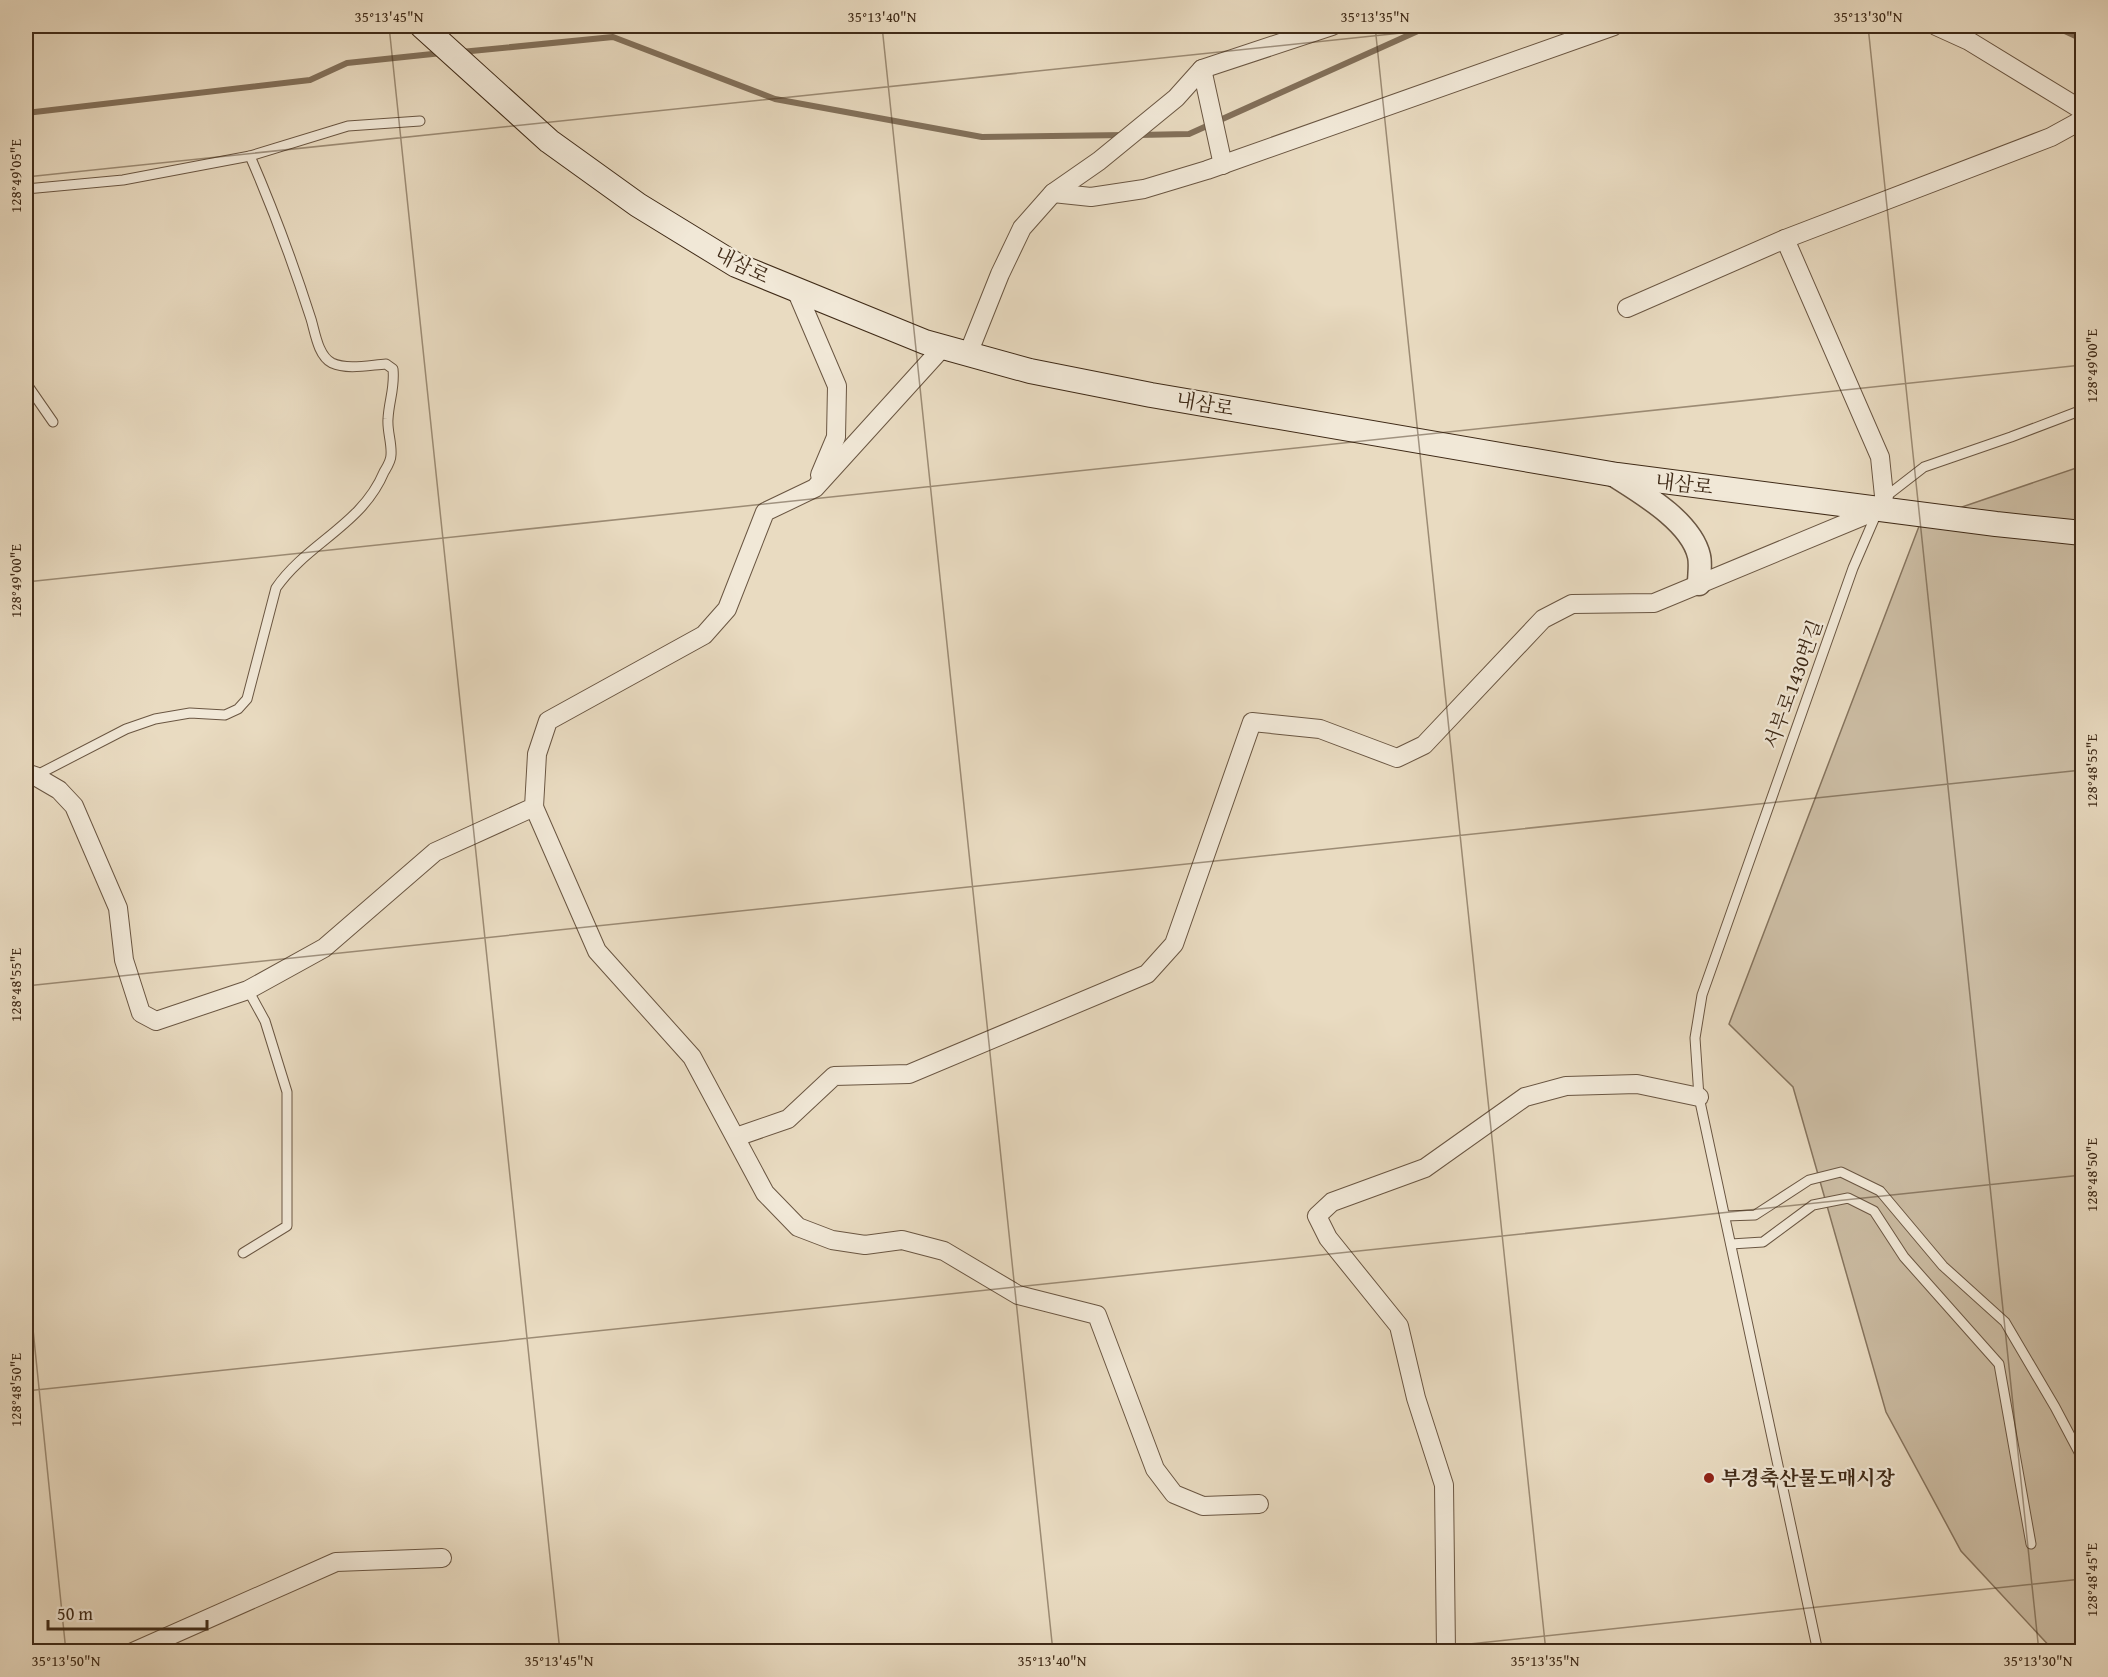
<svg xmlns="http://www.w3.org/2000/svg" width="2108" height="1677" font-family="'Gentium Book Plus','Noto Serif KR',serif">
<rect width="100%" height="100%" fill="#e9dbc1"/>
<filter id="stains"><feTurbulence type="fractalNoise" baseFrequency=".00333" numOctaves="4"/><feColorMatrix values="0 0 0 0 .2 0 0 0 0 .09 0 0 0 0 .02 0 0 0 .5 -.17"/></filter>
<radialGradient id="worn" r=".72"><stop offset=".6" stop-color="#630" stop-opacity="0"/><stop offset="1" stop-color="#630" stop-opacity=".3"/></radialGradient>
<!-- green -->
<polygon fill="#ccbda4" stroke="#86745e" stroke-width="1.5" points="2082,466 2082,1651 2054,1651 1961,1551 1886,1412 1793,1087 1729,1024 1921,521"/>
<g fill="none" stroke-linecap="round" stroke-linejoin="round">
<!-- stream -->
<g stroke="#82705a" stroke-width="6">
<polyline points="2054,26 2082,39"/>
<polyline points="461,52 613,37 775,99 982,137 1125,135"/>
<polyline points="26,113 310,80 347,63 442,53"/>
<polyline points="1138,135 1189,134 1429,26"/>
</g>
<defs>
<g id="service">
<polyline points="26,189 123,180 250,156 348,126 420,121"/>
<polyline points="26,383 53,422"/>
<polyline points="1884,498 1924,467 2011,437 2082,410"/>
<path d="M 35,776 L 126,729 L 155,719 L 190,713 L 225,715 L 238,709 L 247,699 L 276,588 C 307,543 362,525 384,472 C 387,467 391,461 391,455 C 392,443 387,431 388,419 C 389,400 395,388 393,369 L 386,364 C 370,365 347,370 332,363 C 318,356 315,332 311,319 C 293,263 273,209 250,156"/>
<polyline points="1725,1216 1755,1215 1809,1180 1841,1172 1880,1191 1943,1266 2005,1322 2055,1407 2082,1458"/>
<polyline points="1731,1244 1763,1242 1813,1205 1848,1198 1874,1211 1904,1257 1999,1364 2031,1544"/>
<polyline points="243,1253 287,1226 287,1092 265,1021 248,990"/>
<polyline points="1818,1652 1699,1097 1695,1038 1702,995 1853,568 1878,510"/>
</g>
<g id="minor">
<polyline points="1936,26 1969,41 2082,110"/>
<polyline points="1202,69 1223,165"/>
<polyline points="1053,193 1091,197 1144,189 1207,170 1614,26"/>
<polyline points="1785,239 1880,457 1884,496"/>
<polyline points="796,290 837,386 836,437 820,475"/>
<polyline points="1627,308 1785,239 2051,137 2082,120"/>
<polyline points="968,354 1000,274 1022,228 1053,193 1099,161 1176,98 1202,69 1332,26"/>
<polyline points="26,773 35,776 59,790 74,806 118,908 124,960 141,1013 156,1021 248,990 324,948 435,852 534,807 537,754 548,721 704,635 727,609 765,512 815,488 943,347"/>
<polyline points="534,807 597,951 692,1057 765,1193 798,1227 832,1240 865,1245 902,1240 944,1251 1018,1295 1097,1315 1155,1469 1174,1494 1203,1506 1259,1504"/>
<polyline points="736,1137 788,1119 834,1076 909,1074 1147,974 1174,944 1252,722 1320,729 1397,758 1424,745 1543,619 1572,604 1654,603 1878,510"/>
<polyline points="133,1652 336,1562 442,1558"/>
<polyline points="1446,1652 1444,1485 1416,1398 1399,1326 1328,1238 1317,1216 1332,1202 1425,1168 1525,1097 1566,1086 1637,1084 1699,1097"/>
</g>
<path id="tertiary" d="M 1612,474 C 1640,492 1691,521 1699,556 C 1701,564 1699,575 1699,584"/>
<polyline id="secondary" points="422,26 549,141 638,205 736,265 925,342 1030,371 1151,395 1617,475 1996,524 2082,533"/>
</defs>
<!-- service casing -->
<use href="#service" stroke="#6a5642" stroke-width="11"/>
<!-- minor casing -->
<use href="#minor" stroke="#6a5642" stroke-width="20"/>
<!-- tertiary casing -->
<use href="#tertiary" stroke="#6a5642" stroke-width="25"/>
<!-- secondary casing -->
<use href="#secondary" stroke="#3f2a17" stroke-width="26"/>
<!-- service -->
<use href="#service" stroke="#f1e8d7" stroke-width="9"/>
<!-- minor -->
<use href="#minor" stroke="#f1e8d7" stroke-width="18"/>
<!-- tertiary -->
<use href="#tertiary" stroke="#f1e8d7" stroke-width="22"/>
<!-- secondary -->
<use href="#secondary" stroke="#f1e8d7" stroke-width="24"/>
</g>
<!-- ticks -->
<path fill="none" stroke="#3f2a17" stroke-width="1.5" stroke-opacity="0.45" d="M 389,26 L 560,1652M 882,26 L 1053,1652M 1375,26 L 1546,1652M 1868,26 L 2039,1652M 26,177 L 1468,26M 26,582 L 2082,365M 26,986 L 2082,770M 26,1261 L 66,1652M 26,1391 L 2082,1175M 1394,1652 L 2082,1579"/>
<!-- markers -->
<circle fill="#8f2418" stroke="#f1e8d7" stroke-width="2" cx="1709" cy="1478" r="6"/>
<g text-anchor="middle" stroke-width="4.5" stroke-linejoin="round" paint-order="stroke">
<!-- street labels -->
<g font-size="20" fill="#3f2a17" stroke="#f1e8d7">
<text transform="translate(742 265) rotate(26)" y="7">내삼로</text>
<text transform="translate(1205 404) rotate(10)" y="7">내삼로</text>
<text transform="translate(1684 484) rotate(7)" y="7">내삼로</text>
<text transform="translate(1793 684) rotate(-70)" y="7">서부로1430번길</text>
</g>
<!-- poi labels -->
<g font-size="20" font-weight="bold" fill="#3f2a17" stroke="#f1e8d7" text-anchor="start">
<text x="1721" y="1485">부경축산물도매시장</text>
</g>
</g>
<!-- margin -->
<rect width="2108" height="1677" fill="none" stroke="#e9dbc1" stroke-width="66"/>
<!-- scale -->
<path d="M48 1620v9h159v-9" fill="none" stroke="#3f2a17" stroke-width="3"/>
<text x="57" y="1620" font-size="18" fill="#3f2a17" stroke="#f1e8d7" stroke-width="4.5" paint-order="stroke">50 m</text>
<rect x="33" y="33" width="2042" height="1611" fill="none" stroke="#3f2a17" stroke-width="2"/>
<g font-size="15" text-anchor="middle" fill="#3f2a17">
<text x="389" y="22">35°13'45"N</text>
<text x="882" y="22">35°13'40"N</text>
<text x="1375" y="22">35°13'35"N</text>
<text x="1868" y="22">35°13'30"N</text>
<text transform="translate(16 176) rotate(-90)" y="5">128°49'05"E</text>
<text transform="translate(2092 366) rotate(-90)" y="5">128°49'00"E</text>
<text transform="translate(16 581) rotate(-90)" y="5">128°49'00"E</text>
<text transform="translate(2092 771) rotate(-90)" y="5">128°48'55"E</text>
<text transform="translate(16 985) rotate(-90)" y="5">128°48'55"E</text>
<text transform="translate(2092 1175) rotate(-90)" y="5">128°48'50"E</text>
<text transform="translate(16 1390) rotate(-90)" y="5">128°48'50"E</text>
<text transform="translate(2092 1580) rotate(-90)" y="5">128°48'45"E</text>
<text x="66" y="1666">35°13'50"N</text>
<text x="559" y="1666">35°13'45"N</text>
<text x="1052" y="1666">35°13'40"N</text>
<text x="1545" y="1666">35°13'35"N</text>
<text x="2038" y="1666">35°13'30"N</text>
</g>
<rect width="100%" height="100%" filter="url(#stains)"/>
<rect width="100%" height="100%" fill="url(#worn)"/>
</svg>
